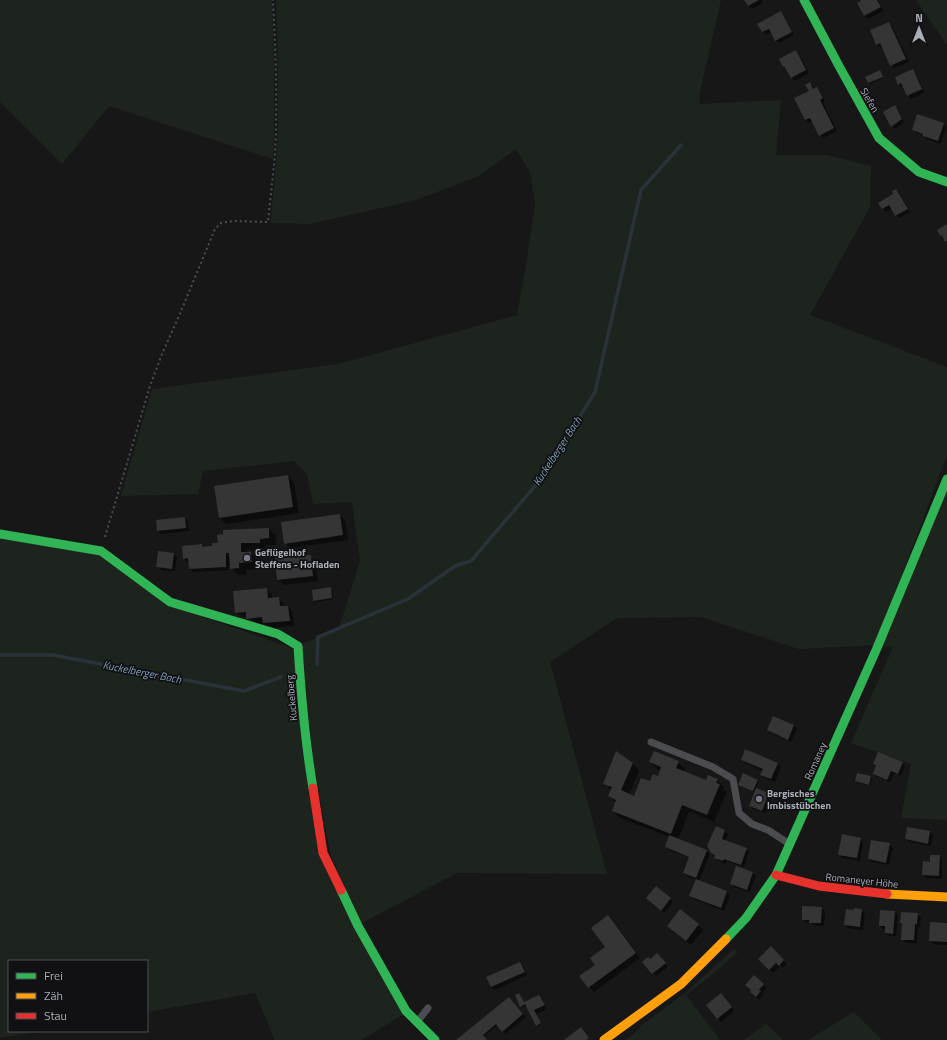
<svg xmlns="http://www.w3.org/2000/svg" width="947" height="1040" font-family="'Titillium Web',sans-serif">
<rect width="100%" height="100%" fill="#171717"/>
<!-- green -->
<g fill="#1d241e">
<path d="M 0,0 L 272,0 C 274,53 276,106 273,159 L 109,106 L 62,164 L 0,102 Z"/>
<path d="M 276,0 L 721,0 L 699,96 L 700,104 L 781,100 L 776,155 L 827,155 L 871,166 L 870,207 L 810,315 L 947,367 L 947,455 L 876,645 L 799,649 L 701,617 L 617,618 L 550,662 L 607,874 L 457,873 L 360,924 L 330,853 L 313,760 L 302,644 L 339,628 L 360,561 L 352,502 L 313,504 L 307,474 L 294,461 L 203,471 L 198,494 L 121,496 L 152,389 L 338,364 L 517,315 L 527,259 L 535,204 L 530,172 L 516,149 L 477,177 L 416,200 L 310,224 L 271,223 C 273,191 277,158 278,126 C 279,84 277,42 276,0 Z"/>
<polygon points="916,0 947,0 947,45"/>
<polygon points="947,489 947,820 901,818 911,764 851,743 893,647 881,646"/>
<polygon points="0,535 104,554 170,605 297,650 326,854 406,1013 363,1039 363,1040 275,1040 255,993 147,1012 147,961 9,961 9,1031 41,1031 0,1038"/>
<polygon points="734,949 738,952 714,973 686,995 720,1040 626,1040 635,1033 642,1025 685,993"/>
<polygon points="854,1012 882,1040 808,1040"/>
<polygon points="766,1024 783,1040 744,1040"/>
</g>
<!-- shadow -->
<g fill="#0007">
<polygon points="745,0 762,0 763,3 752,9 748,6"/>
<polygon points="861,0 878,0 884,11 868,19 865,15"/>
<polygon points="780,13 784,16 794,35 779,43 776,40 772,32 766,35 763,32 759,24"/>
<polygon points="889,23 892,26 909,62 894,68 891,65 882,47 880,47 877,44"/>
<polygon points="796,51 799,55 809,73 795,81 783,66"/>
<polygon points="912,70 916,74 924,93 911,99 908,96 904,86 902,87 899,84"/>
<polygon points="881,73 883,78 870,84 869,83"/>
<polygon points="810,83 815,89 817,88 820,91 825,102 823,103 837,131 823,138 820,135 813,121 809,123 806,120 795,99 810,92"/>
<polygon points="894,107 898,110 904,122 895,129 892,126"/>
<polygon points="943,124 946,127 941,144 927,139 924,135 917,133 913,130"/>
<polygon points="896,190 899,193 910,212 899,218 896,215 892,209 886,212 879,203 895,194"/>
<polygon points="288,476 294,483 299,513 226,524 219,517"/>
<polygon points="340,515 345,520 348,540 290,548 285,543"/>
<polygon points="185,518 188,521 189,531 161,534 158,531"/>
<polygon points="269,529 276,535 276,545 266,545 266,549 247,550 247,553 251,553 258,560 258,569 246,570 246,574 238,575 229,566 229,570 193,572 190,569 189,561 187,562 184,558 201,545 204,548 213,547 219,544"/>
<polygon points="159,552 174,554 177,557 175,571 161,570 157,566"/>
<polygon points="310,556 315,561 318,581 284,585 278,580 276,559"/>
<polygon points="266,589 272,594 272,599 278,598 283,603 284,607 288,607 293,612 294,626 269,628 236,613"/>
<polygon points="330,589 332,590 333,599 315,602 314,601"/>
<polygon points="774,717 794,726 797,729 791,742 771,733 768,730"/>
<polygon points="746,750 778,764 781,767 775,782 765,778 761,774 763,771 745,763 742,760"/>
<polygon points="650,762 678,762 685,769 684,772 707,781 717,780 724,787 723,789 727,792 714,822 689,811 678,840 706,851 710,854 699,881 727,892 730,895 724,911 694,899 690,896 697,880 687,876 684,873 690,858 669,850 666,847 670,837 620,818 613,811 616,803 609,796 611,790 605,783 632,763 639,770 629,795 635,797 658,777 661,771 657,769"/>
<polygon points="874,763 902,763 905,766 901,776 894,773 890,782 877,777 874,773 877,766"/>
<polygon points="744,775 758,781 759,782 756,789 769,794 772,797 765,813 753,809 750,805 755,792 740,785"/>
<polygon points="871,777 872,779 870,786 857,782 856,781"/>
<polygon points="724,830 728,834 725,841 746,849 749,852 744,867 727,861 726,864 718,861 712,854"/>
<polygon points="930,832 933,835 931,846 909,842 906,839"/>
<polygon points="860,839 863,842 860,861 842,858 839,855"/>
<polygon points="889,844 893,848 889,865 872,862 869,859"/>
<polygon points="939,856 942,859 942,879 926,878 923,875 924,863 931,863"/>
<polygon points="737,867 753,873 756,876 750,892 734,887 731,884"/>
<polygon points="670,899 673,902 664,913 650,902"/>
<polygon points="821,908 825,911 824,926 813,925 810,923 806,923 803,919"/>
<polygon points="855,910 862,910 865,914 863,930 848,928 845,925 855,911"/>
<polygon points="895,912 898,916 896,936 889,936 886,933 886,929 883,929 880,926"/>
<polygon points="917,914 921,917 920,927 918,927 917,943 906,943 902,939 903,924 901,922"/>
<polygon points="608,916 613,921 640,958 594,992 589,987 596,965 606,947"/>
<polygon points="947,924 947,945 933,944 930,941"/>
<polygon points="698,925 703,930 691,945 673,931"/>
<polygon points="771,948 787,964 783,968 780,966 773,973 759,959"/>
<polygon points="660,958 668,967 656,976 643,962"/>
<polygon points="520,963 523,966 527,975 495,990 491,987 487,978"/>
<polygon points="754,976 767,988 762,994 763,995 759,1000 751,992"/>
<polygon points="519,994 524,1003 539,996 542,999 547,1009 536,1014 541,1025 538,1026 537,1025 527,1005 522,1007 521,1006"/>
<polygon points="724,998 734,1011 721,1022 707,1005"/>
<polygon points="512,1001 526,1017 505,1034 497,1025 484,1036 487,1040 458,1040"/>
</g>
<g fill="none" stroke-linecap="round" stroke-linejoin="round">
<!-- stream -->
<g stroke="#2a3239" stroke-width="3.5">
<polyline points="0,655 53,655 244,691 281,677"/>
<polyline points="317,664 318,637 408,599 455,566 471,561 541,479 595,392 641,190 681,145"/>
</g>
</g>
<!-- building -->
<g fill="#353536">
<polygon points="744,0 759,0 748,6"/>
<polygon points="860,0 877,0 881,7 864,16 857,3 861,1"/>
<polygon points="781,11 792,32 775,41 769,29 762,32 757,24"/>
<polygon points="889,22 906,59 890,66 880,43 876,45 870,30"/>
<polygon points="796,50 806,70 791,78 784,66 783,67 779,59"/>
<polygon points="913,69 922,89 907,96 901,83 898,85 895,77"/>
<polygon points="880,70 883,77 868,83 865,77"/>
<polygon points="810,82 813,89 817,87 823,98 820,100 834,128 819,136 810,118 805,120 794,98 809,91 805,85"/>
<polygon points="895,105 902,119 891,127 883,112"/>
<polygon points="917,114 944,123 938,141 923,136 923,134 912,130"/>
<polygon points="896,189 908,209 895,216 889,205 882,209 878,203 893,194 892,191"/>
<polygon points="947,224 947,241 945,242 942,235 940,236 937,230"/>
<polygon points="288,475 293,507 219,518 214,486"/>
<polygon points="340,514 343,535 284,544 281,522"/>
<polygon points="185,517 186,528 157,531 156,520"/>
<polygon points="269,528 269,538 260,539 260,543 241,543 241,552 251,552 252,562 239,563 239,568 230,569 229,553 226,553 226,567 189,569 188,558 183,559 182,546 202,544 202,547 212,546 212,543 218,543 217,535 223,534 223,530"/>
<polygon points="158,551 174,553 172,569 156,567"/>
<polygon points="311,555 313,576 277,580 275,558"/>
<polygon points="331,587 332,598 313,601 312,590"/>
<polygon points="267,588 268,598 279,597 280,606 288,606 290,621 263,623 262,617 246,619 246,612 235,613 233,591"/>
<polygon points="773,716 794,725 788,740 767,730"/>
<polygon points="745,749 778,763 771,779 760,775 763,769 741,760"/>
<polygon points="616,751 633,763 621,790 634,796 641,778 650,781 653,774 658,776 661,767 649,762 654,751 679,761 676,768 706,780 708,775 718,779 716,783 720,784 707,815 682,805 671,834 612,811 616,800 608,796 612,787 603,784"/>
<polygon points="878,752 903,762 898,774 891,771 887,780 873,774 876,765 873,764"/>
<polygon points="743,773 758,780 753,791 738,785"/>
<polygon points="857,773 871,776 869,785 855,781"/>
<polygon points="756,788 769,793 762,811 749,806"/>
<polygon points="716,826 725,830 722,839 747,848 741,865 724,859 723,861 714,858 715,855 712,854 707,846"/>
<polygon points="907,827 930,831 928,844 905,839"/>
<polygon points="842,834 861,838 857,858 838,855"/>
<polygon points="669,835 707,850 696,878 683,873 689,857 665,847"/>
<polygon points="871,840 890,843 886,863 868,859"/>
<polygon points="930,855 940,855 939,876 922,875 923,861 930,862"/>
<polygon points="736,866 753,872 747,890 730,884"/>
<polygon points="696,879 727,891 721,908 689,896"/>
<polygon points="656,886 671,898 661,911 646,898"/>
<polygon points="802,906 822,907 821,923 809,923 809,920 802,920"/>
<polygon points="854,908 862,909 860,927 844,925 846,909 854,910"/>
<polygon points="680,909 699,924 686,941 667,926"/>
<polygon points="880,910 895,911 893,934 885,933 885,926 879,926"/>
<polygon points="901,912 918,913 917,924 915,924 914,940 901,940 902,923 900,923"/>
<polygon points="608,915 636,953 588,988 579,976 595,965 590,958 605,947 591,928"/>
<polygon points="930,922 947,923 947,942 929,941"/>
<polygon points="771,946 784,960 779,966 776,963 769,970 758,959"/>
<polygon points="657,953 666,963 652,974 642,962 648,957 650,959"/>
<polygon points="520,962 525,972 491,987 486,977"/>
<polygon points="754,975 764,984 759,990 761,991 756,997 750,992 751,990 745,985"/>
<polygon points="519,993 524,1002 539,995 545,1005 534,1010 541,1023 536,1026 525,1004 520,1007 515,995"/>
<polygon points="721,993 732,1007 717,1019 706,1005"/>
<polygon points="509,997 523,1014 502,1032 496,1024 483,1035 487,1040 456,1040"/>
<polygon points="581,1027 589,1038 586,1040 564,1040"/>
</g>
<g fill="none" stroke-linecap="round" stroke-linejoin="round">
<!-- path -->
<path stroke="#4d4e52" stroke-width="2" stroke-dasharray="2 3" stroke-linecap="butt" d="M 105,537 L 150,386 L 162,354 L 179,316 L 215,229 L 221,223 L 233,221 L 268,222 C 271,189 276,157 276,125 C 277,83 275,42 273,0"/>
<!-- lane -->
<g stroke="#4b4c50" stroke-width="7">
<polyline points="651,742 713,767 733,779 739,813 752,824 768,830 788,843"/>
<polyline points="417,1022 428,1008"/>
</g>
<!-- fast -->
<g stroke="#30b455" stroke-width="9">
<polyline points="804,0 839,66 879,138 919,172 947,182"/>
<path d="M 0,534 L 101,551 L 170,602 L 278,634 L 298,646 C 301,694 305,741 313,788"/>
<polyline points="341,890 358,926 406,1011 435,1040"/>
<polyline points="726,939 746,918 776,875 877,648 947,479"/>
</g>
<!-- slow -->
<g stroke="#ff9f0a" stroke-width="9">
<polyline points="887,894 947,897"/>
<polyline points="604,1040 681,984 726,939"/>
</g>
<!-- jam -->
<g stroke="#e5322d" stroke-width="9">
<polyline points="313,788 323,853 341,890"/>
<polyline points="776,875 819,886 887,894"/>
</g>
</g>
<!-- markers -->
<g fill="#757880" stroke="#111113" stroke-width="1.5">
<circle cx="247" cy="558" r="4"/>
<circle cx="759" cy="799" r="4"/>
</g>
<g text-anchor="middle" stroke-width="3.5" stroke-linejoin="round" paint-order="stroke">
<!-- street labels -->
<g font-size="10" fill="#a8adb8" stroke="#111113">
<text transform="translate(870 100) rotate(60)" y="4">Siefen</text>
<text transform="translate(291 698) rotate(-95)" y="4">Kuckelberg</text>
<text transform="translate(815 761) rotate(-66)" y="4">Romaney</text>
<text transform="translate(862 880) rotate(6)" y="4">Romaneyer Höhe</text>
</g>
<!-- poi labels -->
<g font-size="10" font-weight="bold" fill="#a8adb8" stroke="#111113" text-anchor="start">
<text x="255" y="556">Geflügelhof<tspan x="255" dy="12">Steffens - Hofladen</tspan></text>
<text x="767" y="797">Bergisches<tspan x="767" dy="12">Imbisstübchen</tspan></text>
</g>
<!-- water labels -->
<g font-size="11" font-style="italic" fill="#7f9bb3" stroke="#111113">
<text transform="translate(557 451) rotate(-57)" y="4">Kuckelberger Bach</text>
<text transform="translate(142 672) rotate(11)" y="4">Kuckelberger Bach</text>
</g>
</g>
<!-- legend -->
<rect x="8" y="960" width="140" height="72" fill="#111113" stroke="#4d4f55"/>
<rect x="16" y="973" width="20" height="6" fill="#30b455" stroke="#4d4f55"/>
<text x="44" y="980" font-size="12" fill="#a8adb8">Frei</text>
<rect x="16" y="993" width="20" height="6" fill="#ff9f0a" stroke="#4d4f55"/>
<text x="44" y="1000" font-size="12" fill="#a8adb8">Zäh</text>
<rect x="16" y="1013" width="20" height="6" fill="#e5322d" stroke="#4d4f55"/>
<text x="44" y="1020" font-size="12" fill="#a8adb8">Stau</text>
<!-- north arrow -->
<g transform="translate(919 28)" stroke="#111113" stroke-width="3" paint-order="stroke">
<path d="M0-3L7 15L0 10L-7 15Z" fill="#a8adb8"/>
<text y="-6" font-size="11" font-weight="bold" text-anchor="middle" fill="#a8adb8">N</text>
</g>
</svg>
